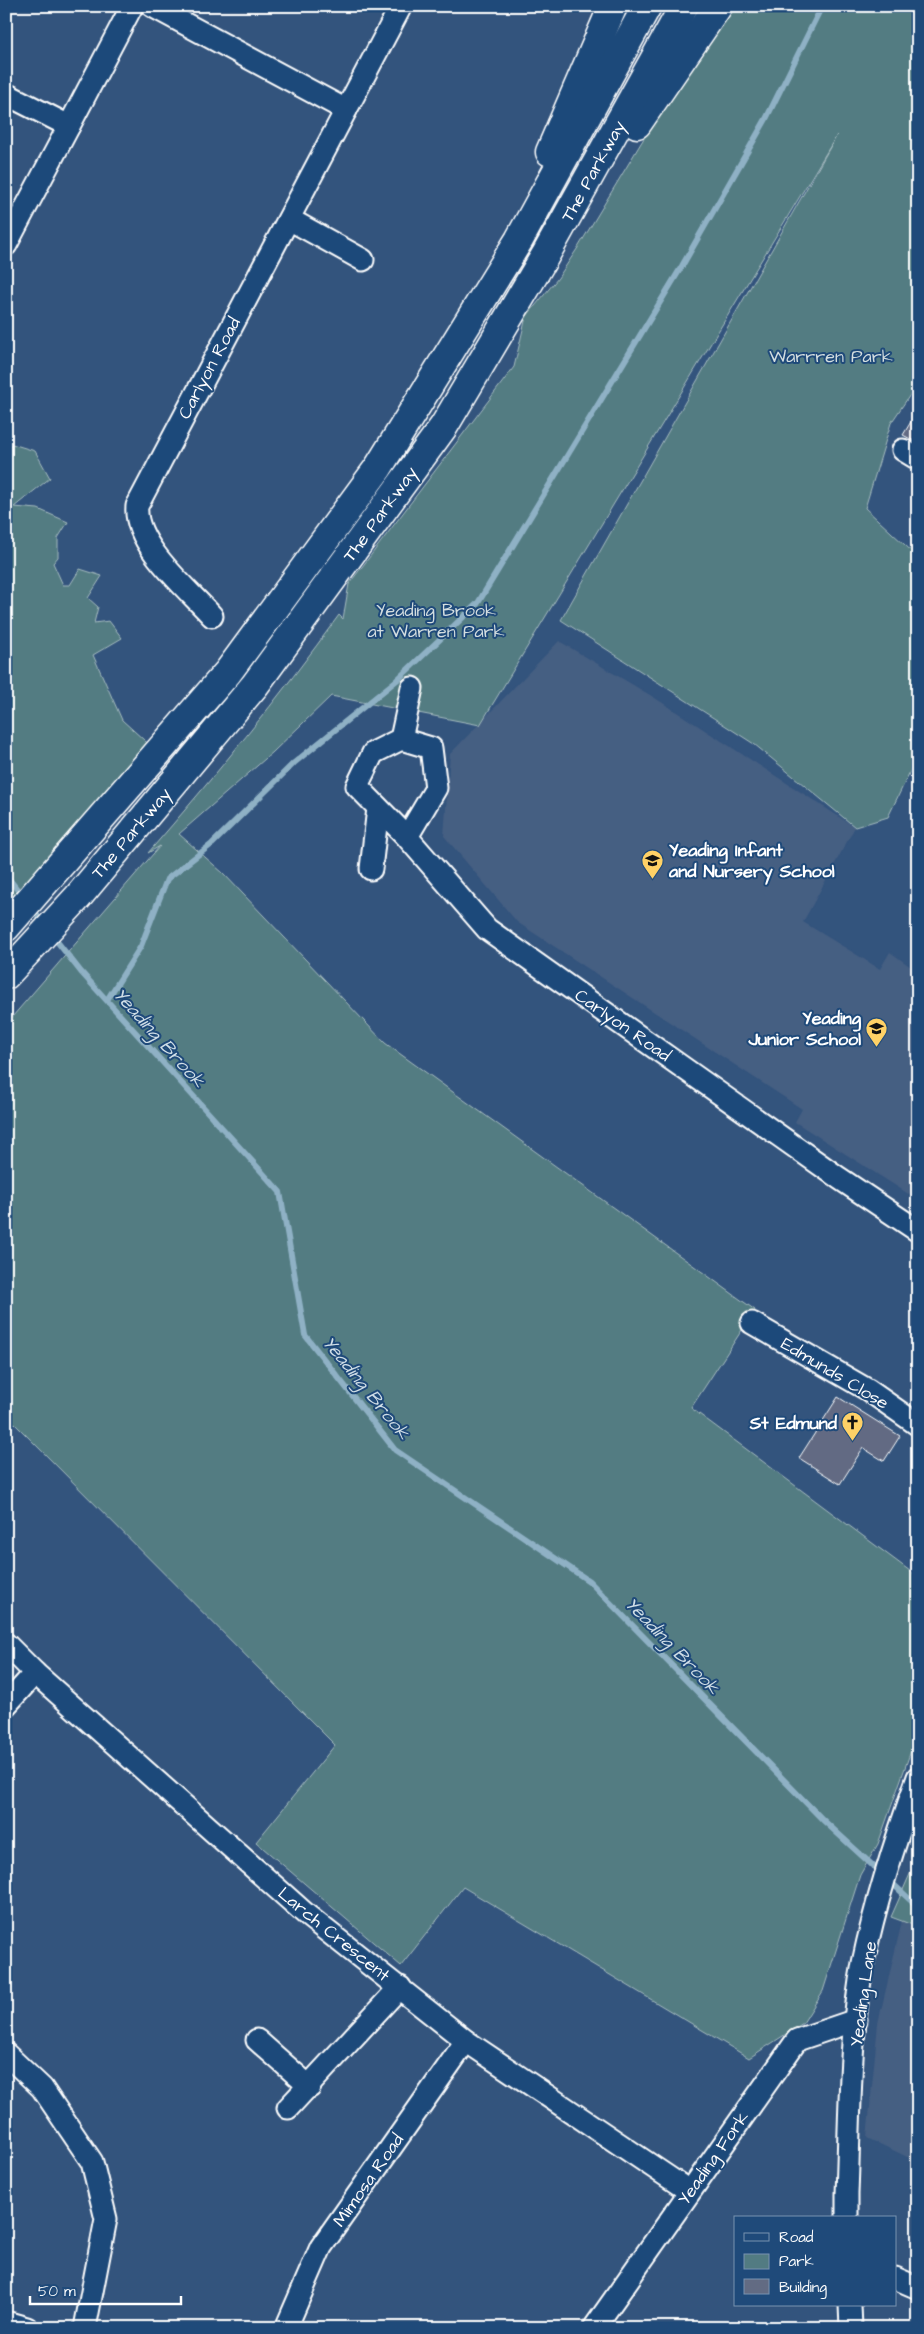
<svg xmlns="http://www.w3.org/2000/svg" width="924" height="2334" font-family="'Architects Daughter',sans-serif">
<rect width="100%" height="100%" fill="#33547d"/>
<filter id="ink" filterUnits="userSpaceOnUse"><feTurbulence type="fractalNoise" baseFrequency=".02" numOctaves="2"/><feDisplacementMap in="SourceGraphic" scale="10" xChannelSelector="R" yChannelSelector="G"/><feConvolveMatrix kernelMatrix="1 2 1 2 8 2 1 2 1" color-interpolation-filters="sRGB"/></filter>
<g filter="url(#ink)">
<!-- built -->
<g fill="#455e82">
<polygon points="559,641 655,698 855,827 803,922 880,969 890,952 918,972 918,1200 795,1122 802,1109 517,922 444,836 450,754"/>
<polygon points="902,1921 918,1927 918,2162 867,2138 878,2023"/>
</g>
<!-- green -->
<g fill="#527b82" stroke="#a8bdc0">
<path d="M 728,6 L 918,6 L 918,383 L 891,423 L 865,508 L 918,557 L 918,755 L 888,817 L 855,827 L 754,744 L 561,620 L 837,135 L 480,725 L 331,696 L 273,752 L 179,834 L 223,873 L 385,1043 L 755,1310 L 691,1408 L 918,1577 L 918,1731 L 878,1844 L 860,1875 L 823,1991 L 803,2023 L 749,2058 L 463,1887 L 401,1966 L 256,1842 L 335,1745 L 6,1415 L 6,1024 L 160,846 L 148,853 C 215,776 279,698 339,615 L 343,619 L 349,584 L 514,367 L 526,317 L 558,278 L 579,246 L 641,143 Z"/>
<polygon points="12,444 35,451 50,478 14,507 38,509 68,522 58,538 58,557 53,563 63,585 70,585 80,569 102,576 88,598 98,607 94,623 109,621 122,638 93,655 122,720 155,750 6,913 6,458"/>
<polygon points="918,1856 918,1927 891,1917"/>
</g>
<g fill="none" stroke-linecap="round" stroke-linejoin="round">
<!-- stream -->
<g stroke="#8fb1c5" stroke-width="6">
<polyline points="6,875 23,897"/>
<polyline points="31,907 45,925"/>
<polyline points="52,935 81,972 280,1192 305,1335 395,1450 589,1581 823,1820 918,1907"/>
<polyline points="107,1000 141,946 167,879 212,844 294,763 397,680 478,603 682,266 766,119 822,6"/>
</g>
</g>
<!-- building -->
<g fill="#626b83" stroke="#fff">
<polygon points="918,410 918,443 903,435"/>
<polygon points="838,1397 900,1436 884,1461 863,1448 840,1484 799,1458"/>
</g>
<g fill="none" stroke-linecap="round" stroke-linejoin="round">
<defs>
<g id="minor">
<polyline points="152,6 346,110"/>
<polyline points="6,94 69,126 132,6"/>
<polyline points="289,219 363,260"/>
<polyline points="6,245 69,126"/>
<polyline points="903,450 918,459"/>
<path d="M 212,616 C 188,589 133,544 137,506 L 401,6"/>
<polyline points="401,739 412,688"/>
<polyline points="407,837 436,788 431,748 401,739 373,753 357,786 407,837 487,929 839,1178 918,1231"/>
<polyline points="371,869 378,808"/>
<polyline points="752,1323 868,1390 918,1425"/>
<polyline points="6,1644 35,1673 308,1916 466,2041 689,2191"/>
<polyline points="6,1705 35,1673"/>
<polyline points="257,2040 310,2087"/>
<polyline points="6,2054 42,2088 92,2162 106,2219 85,2328"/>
<polyline points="288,2108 400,1987"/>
<path d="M 847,2218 L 847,2194 C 850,2118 849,2038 863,1963 C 876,1900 896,1838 918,1777"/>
<polyline points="895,2278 918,2288"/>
<polyline points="850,2305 851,2328"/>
<polyline points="6,2322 27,2328"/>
<polyline points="286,2328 321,2247 466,2041"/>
<polyline points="594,2328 797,2040 856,2020"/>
</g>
<g id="highway">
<polyline points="637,124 718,6"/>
<polyline points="550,152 613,6"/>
<polyline points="6,927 228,672 378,468 519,240 647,6"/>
<polyline points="6,975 78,897 255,685 444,426 545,256 684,6"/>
</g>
</defs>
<!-- minor casing -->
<use href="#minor" stroke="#fff" stroke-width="25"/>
<!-- highway casing -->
<use href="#highway" stroke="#fff" stroke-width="31"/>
<!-- minor -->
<use href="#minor" stroke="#1f4a7a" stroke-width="21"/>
<!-- highway -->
<use href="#highway" stroke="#1f4a7a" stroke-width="28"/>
</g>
</g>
<!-- icons -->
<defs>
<symbol id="school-pin" viewBox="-11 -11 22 30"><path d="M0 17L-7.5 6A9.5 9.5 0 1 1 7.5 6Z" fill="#ffd166" stroke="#1f4a7a"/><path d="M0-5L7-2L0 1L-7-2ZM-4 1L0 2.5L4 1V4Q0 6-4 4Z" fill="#111"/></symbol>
<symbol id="church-pin" viewBox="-11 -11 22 30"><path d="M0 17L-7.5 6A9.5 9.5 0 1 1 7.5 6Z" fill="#ffd166" stroke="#1f4a7a"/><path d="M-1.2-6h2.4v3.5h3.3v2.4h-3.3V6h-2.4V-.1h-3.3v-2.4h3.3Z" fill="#111"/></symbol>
</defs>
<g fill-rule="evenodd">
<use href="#school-pin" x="640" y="848" width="25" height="34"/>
<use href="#school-pin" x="864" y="1016" width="25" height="34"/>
<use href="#church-pin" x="840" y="1410" width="25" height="34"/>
</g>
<g text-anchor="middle" stroke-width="4" stroke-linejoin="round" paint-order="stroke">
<!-- street labels -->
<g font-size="18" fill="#fff" stroke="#1f4a7a">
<text transform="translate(593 171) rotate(-61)" y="6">The Parkway</text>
<text transform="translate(209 368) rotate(-62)" y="6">Carlyon Road</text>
<text transform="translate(380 514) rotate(-54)" y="6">The Parkway</text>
<text transform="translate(131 833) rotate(-50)" y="6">The Parkway</text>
<text transform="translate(623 1025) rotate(35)" y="6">Carlyon Road</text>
<text transform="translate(835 1373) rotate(31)" y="6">Edmunds Close</text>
<text transform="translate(334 1934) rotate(39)" y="6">Larch Crescent</text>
<text transform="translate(863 1994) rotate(-82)" y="6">Yeading Lane</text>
<text transform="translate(713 2158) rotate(-55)" y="6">Yeading Fork</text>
<text transform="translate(368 2180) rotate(-55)" y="6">Mimosa Road</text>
</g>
<!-- park labels -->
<g font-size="18" fill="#d4dee0" stroke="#1f4a7a">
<text x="831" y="362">Warrren Park</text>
<text x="436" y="616">Yeading Brook<tspan x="436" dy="21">at Warren Park</tspan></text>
</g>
<!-- poi labels -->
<g font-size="18" font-weight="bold" fill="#fff" stroke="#1f4a7a" text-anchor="end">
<text x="669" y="856" text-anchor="start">Yeading Infant<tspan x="669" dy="21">and Nursery School</tspan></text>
<text x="861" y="1024">Yeading<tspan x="861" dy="21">Junior School</tspan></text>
<text x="837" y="1429">St Edmund</text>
</g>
<!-- water labels -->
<g font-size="19" font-style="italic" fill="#d0dee7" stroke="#1f4a7a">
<text transform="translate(160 1037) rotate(48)" y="7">Yeading Brook</text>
<text transform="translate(367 1387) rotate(51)" y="7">Yeading Brook</text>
<text transform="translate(673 1645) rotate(46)" y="7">Yeading Brook</text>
</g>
</g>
<!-- margin -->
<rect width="924" height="2334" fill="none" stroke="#1f4a7a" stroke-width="25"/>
<rect x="12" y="12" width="899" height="2309" fill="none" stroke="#fff" stroke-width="2" filter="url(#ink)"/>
<!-- legend -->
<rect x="734" y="2216" width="162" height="90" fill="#1f4a7a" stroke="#7992af"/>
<rect x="744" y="2233" width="25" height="8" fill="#1f4a7a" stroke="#7992af"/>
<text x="779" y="2242" font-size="15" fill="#ffffff">Road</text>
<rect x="744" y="2254" width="25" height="15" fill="#527b82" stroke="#7992af"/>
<text x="779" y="2266" font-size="15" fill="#ffffff">Park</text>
<rect x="744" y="2279" width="25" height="15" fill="#626b83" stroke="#7992af"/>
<text x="779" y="2292" font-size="15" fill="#ffffff">Building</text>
<!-- scale -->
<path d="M30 2296v8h151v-8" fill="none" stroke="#ffffff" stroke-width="2.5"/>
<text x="38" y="2296" font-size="15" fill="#ffffff" stroke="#1f4a7a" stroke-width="4" paint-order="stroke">50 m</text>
</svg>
